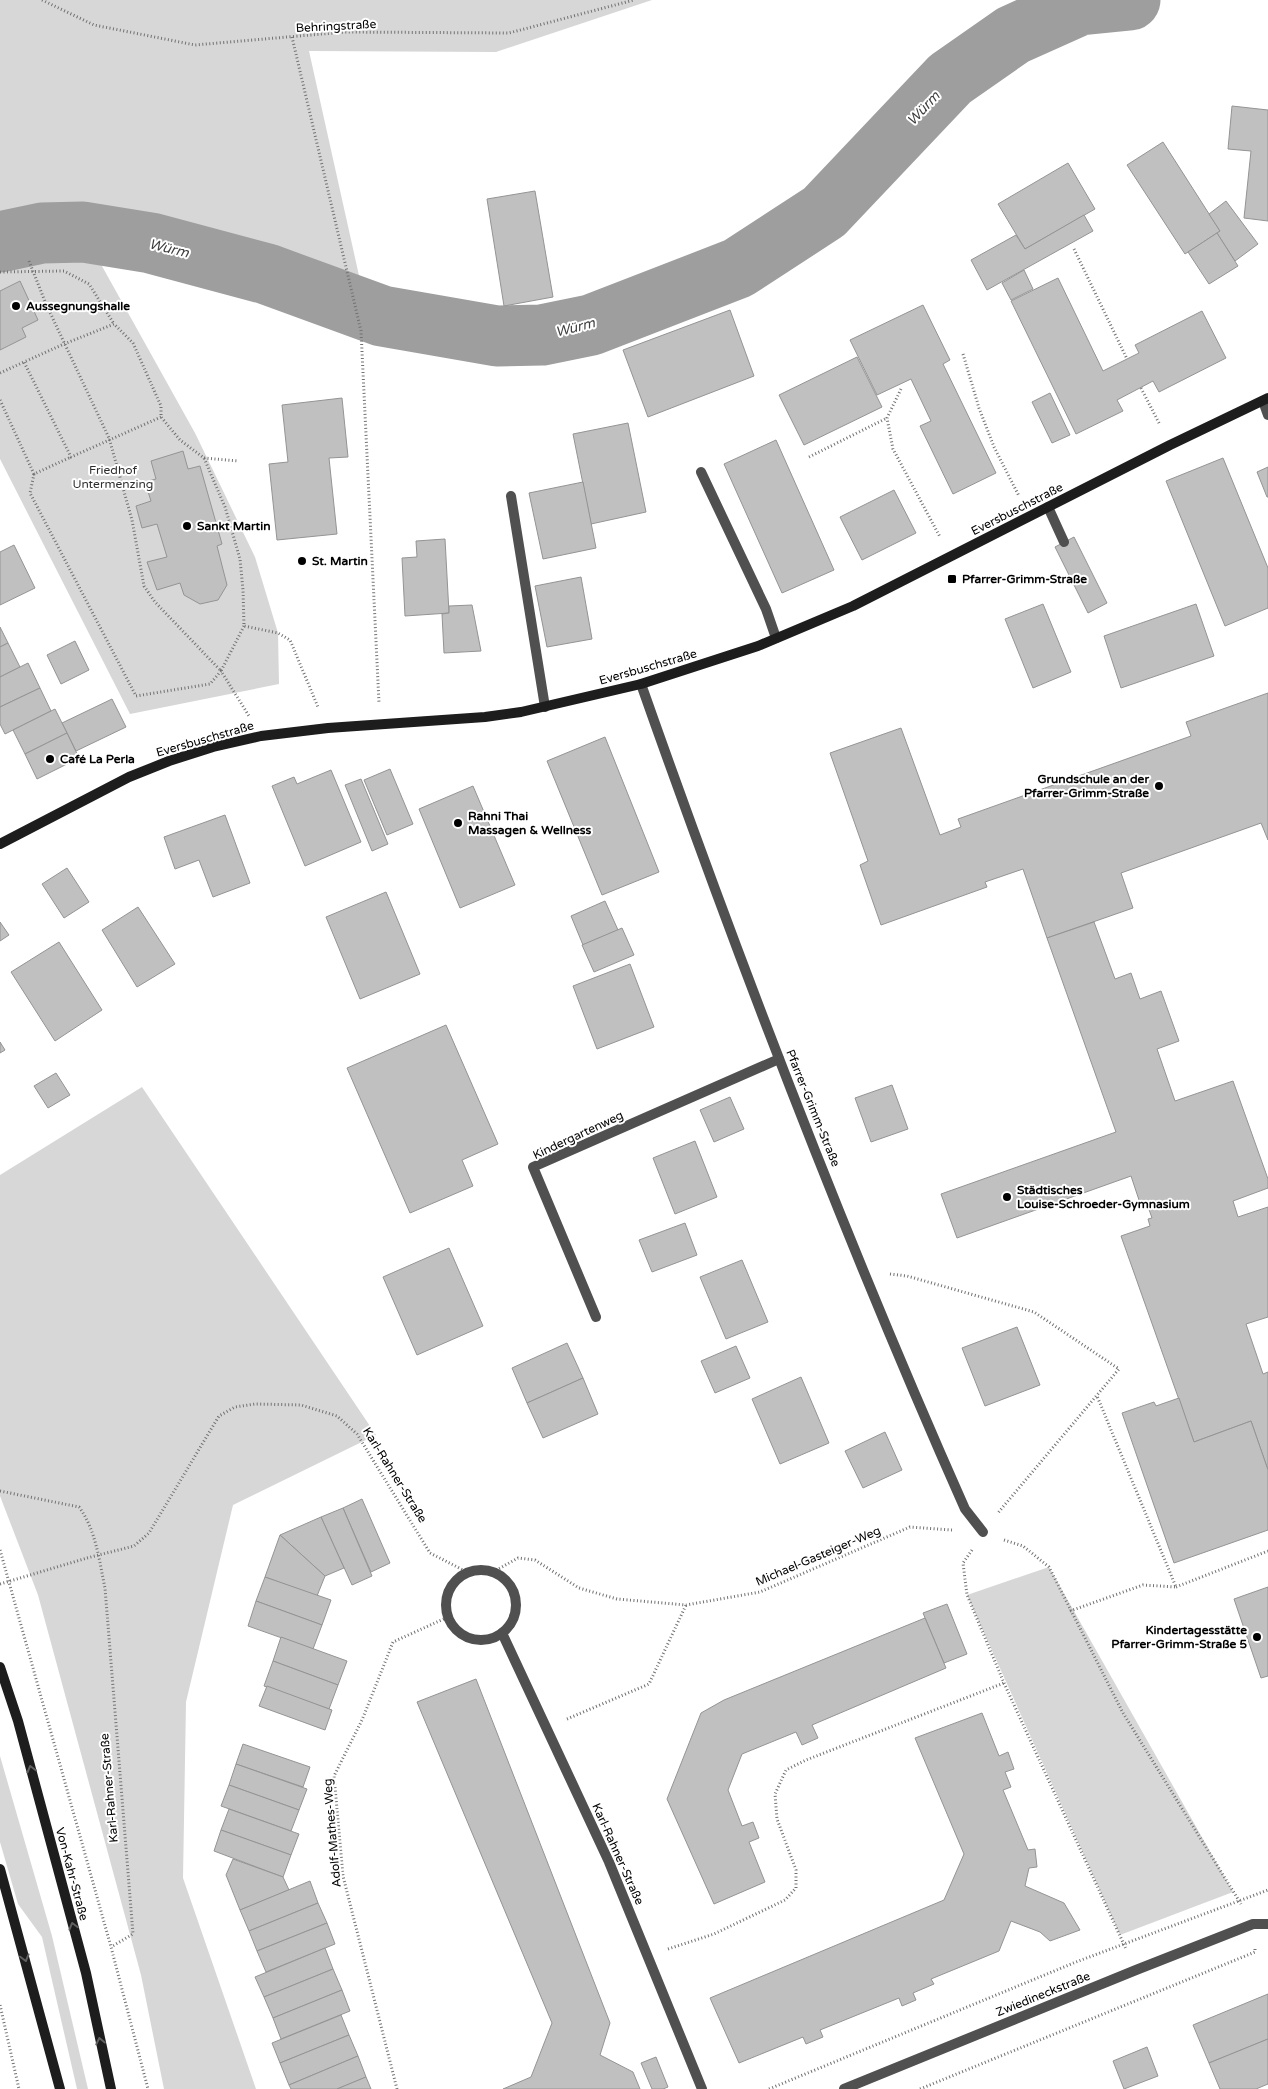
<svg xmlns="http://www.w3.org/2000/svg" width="1268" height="2089" font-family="'Varela Round',sans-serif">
<rect width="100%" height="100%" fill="#fff"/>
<!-- green -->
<g fill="#d7d7d7">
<polygon points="0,0 652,0 496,52 309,51 368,316 83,232 195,433 255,557 278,633 279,684 130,714 0,459"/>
<polygon points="142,1087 376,1435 233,1505 186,1702 183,1878 256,2089 164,2089 141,1975 38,1595 0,1496 0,1175"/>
<polygon points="1049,1567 1233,1892 1120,1935 967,1595"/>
<polygon points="0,1756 52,1936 88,2089 77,2089 42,1937 18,1904 0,1842"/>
</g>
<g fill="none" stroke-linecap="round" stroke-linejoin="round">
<!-- river -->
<polyline stroke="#9e9e9e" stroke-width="61" points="0,242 42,233 83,232 151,243 267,274 382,316 497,336 542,335 591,325 738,268 824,212 950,79 1013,35 1080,5 1130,0"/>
</g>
<!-- building -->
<g fill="#c0c0c0" stroke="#949494">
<polygon points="1232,106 1268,110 1268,221 1244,218 1251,151 1228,149"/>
<polygon points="1163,142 1220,231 1185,254 1127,165"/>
<polygon points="1068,163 1095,209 1025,249 998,204"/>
<polygon points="535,191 553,297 504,306 487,199"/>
<polygon points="1226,201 1258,244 1235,261 1217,233 1220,231 1209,214"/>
<polygon points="1084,215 1093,231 987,290 971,260 1016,235 1025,249"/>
<polygon points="1217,233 1238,266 1209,284 1188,252"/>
<polygon points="1024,270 1033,289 1011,300 1002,283"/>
<polygon points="1058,278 1103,371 1139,353 1135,345 1202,311 1226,358 1159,392 1153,381 1117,400 1123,411 1076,434 1011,301"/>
<polygon points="20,281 38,320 22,328 26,337 0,350 0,291"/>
<polygon points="923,305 950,360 943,364 996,473 953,494 920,426 931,421 911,379 877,395 850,340"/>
<polygon points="730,310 754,376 648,417 623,350"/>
<polygon points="857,357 882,407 804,445 779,395"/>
<polygon points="1050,393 1070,435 1052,443 1032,402"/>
<polygon points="342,398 348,457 329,458 337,534 277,540 269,464 288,462 282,405"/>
<polygon points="628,423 646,512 591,524 573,434"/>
<polygon points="776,440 834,570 782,593 724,464"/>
<polygon points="183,451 188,469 200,466 222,544 217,546 227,585 218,600 200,604 184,595 180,583 157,590 147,562 167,557 157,524 142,528 136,506 151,501 145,482 156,479 151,461"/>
<polygon points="1223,458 1268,568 1268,608 1225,626 1166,481"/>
<polygon points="1268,467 1268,497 1267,497 1257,472"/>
<polygon points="583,482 596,548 543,559 529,493"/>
<polygon points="894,490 916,533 862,560 840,517"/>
<polygon points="1074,537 1107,603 1088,613 1055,547"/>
<polygon points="445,539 449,613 405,616 402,558 417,557 416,541"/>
<polygon points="14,545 35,588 0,605 0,552"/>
<polygon points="581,577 592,639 547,647 535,586"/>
<polygon points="1043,604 1071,672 1033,688 1005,619"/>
<polygon points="1196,604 1214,656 1121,688 1104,636"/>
<polygon points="472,605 481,651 444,653 442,614 449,613 449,606"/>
<polygon points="0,627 8,643 0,647"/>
<polygon points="75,641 89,670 61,684 47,655"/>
<polygon points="8,643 20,667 0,677 0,647"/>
<polygon points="28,663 40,688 0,707 0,677"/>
<polygon points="40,688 51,711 5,734 0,724 0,707"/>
<polygon points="1268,693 1268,840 1261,823 1121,873 1133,908 1047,938 1023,869 985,882 987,887 881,925 860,865 868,861 830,753 901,728 940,835 961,827 958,819 1191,736 1186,722"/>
<polygon points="112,699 126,727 76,751 62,723"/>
<polygon points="55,709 67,733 25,754 13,730"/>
<polygon points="67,733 79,758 37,779 25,754"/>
<polygon points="605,737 659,872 602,895 547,761"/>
<polygon points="390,769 413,824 387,835 364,780"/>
<polygon points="331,770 361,842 305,866 272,786 294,777 297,784"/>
<polygon points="361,779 388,844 372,851 345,785"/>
<polygon points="473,786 515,885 460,908 419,809"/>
<polygon points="225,815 250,883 213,897 199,860 175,869 164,837"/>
<polygon points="67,868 89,902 64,918 42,884"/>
<polygon points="386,892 420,974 360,999 326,917"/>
<polygon points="605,901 618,930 583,945 571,916"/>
<polygon points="138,907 175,964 137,987 102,930"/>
<polygon points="0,922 9,935 0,941"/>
<polygon points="1094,922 1115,979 1131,973 1140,999 1161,991 1179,1041 1157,1049 1175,1101 1233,1081 1268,1179 1268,1188 1233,1201 1238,1217 1268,1207 1268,1317 1246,1324 1263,1374 1268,1372 1268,1470 1251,1421 1194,1442 1121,1236 1150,1226 1148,1219 1152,1218 1146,1201 1140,1203 1131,1176 957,1238 941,1194 1116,1132 1047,938"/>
<polygon points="622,928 634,955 594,972 582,945"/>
<polygon points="59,942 102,1010 55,1041 11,972"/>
<polygon points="630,964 654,1027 597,1049 573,986"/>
<polygon points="446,1025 498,1144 462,1160 473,1186 410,1213 347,1068"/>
<polygon points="0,1042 5,1050 0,1053"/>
<polygon points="56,1073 70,1095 48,1108 34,1086"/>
<polygon points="892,1085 908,1129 871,1142 855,1098"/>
<polygon points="730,1097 744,1129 714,1142 700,1110"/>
<polygon points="695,1141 717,1197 675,1214 653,1158"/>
<polygon points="685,1223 697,1255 652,1272 639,1240"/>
<polygon points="449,1248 483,1326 417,1355 383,1277"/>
<polygon points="742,1260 768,1322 726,1339 700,1277"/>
<polygon points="1017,1327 1040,1385 985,1406 962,1348"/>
<polygon points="567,1343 583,1378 527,1403 512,1368"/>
<polygon points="736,1346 750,1378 715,1393 701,1361"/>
<polygon points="801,1377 829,1443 780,1464 752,1399"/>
<polygon points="583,1378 598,1414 543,1438 527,1403"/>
<polygon points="1179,1398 1194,1442 1251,1421 1268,1470 1268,1530 1174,1563 1122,1413 1154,1402 1156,1406"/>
<polygon points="885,1432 902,1470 863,1488 845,1451"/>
<polygon points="362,1499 390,1563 371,1572 343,1508"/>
<polygon points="343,1508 372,1576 352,1585 321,1517"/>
<polygon points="321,1517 344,1568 325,1576 280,1535"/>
<polygon points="280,1535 325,1576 317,1596 265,1577"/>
<polygon points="265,1577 331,1600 322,1625 256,1601"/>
<polygon points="1268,1587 1268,1676 1261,1678 1234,1599"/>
<polygon points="256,1601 322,1625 313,1649 248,1626"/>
<polygon points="947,1604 967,1654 944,1663 923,1613"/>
<polygon points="925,1618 946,1668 812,1725 818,1738 802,1745 796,1732 742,1754 728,1790 742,1826 753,1822 759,1838 749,1842 765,1882 714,1904 667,1799 701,1713 724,1700"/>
<polygon points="281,1637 347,1661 338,1685 273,1661"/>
<polygon points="273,1661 338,1685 329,1709 264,1686"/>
<polygon points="476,1679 610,2023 600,2055 633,2072 640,2089 503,2089 531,2077 552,2023 417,1702"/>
<polygon points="267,1686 332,1710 325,1730 259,1706"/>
<polygon points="982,1713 999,1756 1008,1752 1014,1769 1005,1772 1011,1787 1003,1790 1028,1850 1035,1849 1037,1867 1029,1868 1025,1886 1064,1903 1080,1930 1050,1941 1040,1932 1011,1921 999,1951 931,1979 934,1984 913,1993 916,2000 902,2006 899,1998 820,2030 823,2037 806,2044 803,2037 739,2063 710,1998 944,1900 964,1854 915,1738"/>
<polygon points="243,1744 310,1767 303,1787 236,1764"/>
<polygon points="236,1764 307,1789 299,1810 229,1785"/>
<polygon points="229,1785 299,1810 291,1831 221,1806"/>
<polygon points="229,1809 299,1834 291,1855 221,1830"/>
<polygon points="221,1830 291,1855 283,1877 214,1851"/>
<polygon points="233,1859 283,1877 289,1890 240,1910 226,1875"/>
<polygon points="310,1881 318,1903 249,1931 240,1910"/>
<polygon points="318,1903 327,1923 257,1951 249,1931"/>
<polygon points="327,1923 335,1944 266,1972 257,1951"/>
<polygon points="325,1948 333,1969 264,1997 255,1977"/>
<polygon points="333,1969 342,1990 273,2018 264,1997"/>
<polygon points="342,1990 350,2011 281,2039 273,2018"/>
<polygon points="1268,1994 1268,2039 1209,2063 1193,2025"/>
<polygon points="341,2015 349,2035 280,2063 272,2043"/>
<polygon points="349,2035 358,2056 289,2085 280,2063"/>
<polygon points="1268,2039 1268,2084 1256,2089 1220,2089 1209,2063"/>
<polygon points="1147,2047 1158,2076 1124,2089 1113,2061"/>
<polygon points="358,2056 366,2077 337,2089 291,2089 289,2085"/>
<polygon points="656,2057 668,2087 663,2089 652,2089 641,2063"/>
<polygon points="366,2077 371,2089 337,2089"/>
</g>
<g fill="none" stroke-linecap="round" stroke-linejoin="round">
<!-- path -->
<g stroke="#727272" stroke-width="3" stroke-dasharray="1 2.5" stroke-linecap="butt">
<polyline points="42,0 94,25 195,45 345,32 509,33 634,0"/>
<polyline points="292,37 361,331 379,703"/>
<polyline points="1074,249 1127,359"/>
<polyline points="29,261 46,304 109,438 132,520 144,586 155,602 221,671 244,626"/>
<polyline points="0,272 64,271 89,284 114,324"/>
<polyline points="963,354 979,408 994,447 1019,496"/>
<polyline points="0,373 24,362"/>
<polyline points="1141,388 1160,425"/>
<polyline points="901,389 887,418 893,449 940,537"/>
<polyline points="0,400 34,474 71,457"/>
<polyline points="161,417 71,457 24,362 64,344 114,324 133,343 161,406 161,417 180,440 204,458 225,507 240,559 243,590 244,626 278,633 290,640 318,707"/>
<polyline points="809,457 887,418"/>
<polyline points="204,458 238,461"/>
<polyline points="34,474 30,493 136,696 210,684 221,671 249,716"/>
<polyline points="890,1274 907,1276 1034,1312 1119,1369 997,1514"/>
<path d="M 0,1491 L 79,1507 C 96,1530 99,1560 105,1588 L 133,1934 L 111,1947"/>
<polyline points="1004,1540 1023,1546 1049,1567 1123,1713 1241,1904"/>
<polyline points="0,1550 111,1947 148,2089"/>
<polyline points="972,1550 963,1563 967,1595 1004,1683 1126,1949"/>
<polyline points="87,1558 134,1546 149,1533 219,1416 235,1407 255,1404 301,1405 337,1416 357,1434 430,1553 467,1572"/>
<polyline points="493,1572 518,1558 535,1560 579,1588 617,1599 686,1605 760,1592 910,1527 952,1530"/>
<polyline points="1176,1587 1268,1551"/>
<polyline points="1070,1611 1143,1585 1176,1587 1097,1396"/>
<polyline points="567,1719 649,1684 686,1605"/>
<polyline points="668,1949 714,1934 785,1900 796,1888 796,1870 777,1819 775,1794 786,1770 806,1760 1004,1683"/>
<polyline points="0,2005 19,2089"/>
<polyline points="397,2089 343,1876 334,1776 362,1720 393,1642 448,1617"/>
<polyline points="769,2089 1076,1962 1268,1890"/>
<polyline points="920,2089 1255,1952 1255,1947"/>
</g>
<!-- service -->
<g stroke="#505050" stroke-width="10">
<polyline points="1263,401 1268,415"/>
<polyline points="701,472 766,609 776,638"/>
<polyline points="511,496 545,707"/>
<polyline points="1048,507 1064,542"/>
</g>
<!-- minor -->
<g stroke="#505050" stroke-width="10">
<path d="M 641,684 C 739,962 845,1239 965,1509 L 983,1532"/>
<polyline points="596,1317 533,1167 779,1059"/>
<circle cx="481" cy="1605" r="35"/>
<polyline points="502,1633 609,1862 702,2089"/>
<polyline points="844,2089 1136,1970 1253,1924 1268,1924"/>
</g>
<!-- secondary -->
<g stroke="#1d1d1d" stroke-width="10">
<polyline points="0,844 129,777 169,761 213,747 261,736 328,728 485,717 521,712 641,684 758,646 853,606 1170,445 1268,398"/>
<polyline points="0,1667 18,1721 86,1973 111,2089"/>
<polyline points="0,1869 60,2089"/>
</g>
<!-- path-bridge -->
<polyline stroke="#727272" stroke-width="3" stroke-dasharray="1 2.5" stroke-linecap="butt" points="0,1584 87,1558"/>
</g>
<!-- one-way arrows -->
<defs><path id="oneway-chevron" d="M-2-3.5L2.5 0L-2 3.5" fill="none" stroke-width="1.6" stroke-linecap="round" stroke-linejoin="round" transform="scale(1.25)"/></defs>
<g stroke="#616161">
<use href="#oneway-chevron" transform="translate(31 1769) rotate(-105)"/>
<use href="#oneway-chevron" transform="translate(73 1926) rotate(-105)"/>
<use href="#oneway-chevron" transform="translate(25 1958) rotate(75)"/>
<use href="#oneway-chevron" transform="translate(100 2041) rotate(-102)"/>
</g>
<!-- markers -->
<g fill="#000" stroke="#fff" stroke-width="2">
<circle cx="16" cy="306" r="5"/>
<circle cx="187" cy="526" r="5"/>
<circle cx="302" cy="561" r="5"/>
<rect x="947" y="574" width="10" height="10" rx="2.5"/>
<circle cx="50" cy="759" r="5"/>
<circle cx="1159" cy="786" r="5"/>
<circle cx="458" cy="823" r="5"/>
<circle cx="1007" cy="1197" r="5"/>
<circle cx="1257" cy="1637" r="5"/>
</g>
<g text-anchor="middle" stroke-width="4" stroke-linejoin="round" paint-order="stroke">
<!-- street labels -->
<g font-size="12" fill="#000" stroke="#fff">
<text transform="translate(336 26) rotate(-3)" y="4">Behringstraße</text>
<text transform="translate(1017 509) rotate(-27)" y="4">Eversbuschstraße</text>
<text transform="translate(648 667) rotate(-16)" y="4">Eversbuschstraße</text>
<text transform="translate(205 739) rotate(-16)" y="4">Eversbuschstraße</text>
<text transform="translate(813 1108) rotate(68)" y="4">Pfarrer-Grimm-Straße</text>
<text transform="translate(578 1135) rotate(-25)" y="4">Kindergartenweg</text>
<text transform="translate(395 1475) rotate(58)" y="4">Karl-Rahner-Straße</text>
<text transform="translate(818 1556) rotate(-23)" y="4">Michael-Gasteiger-Weg</text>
<text transform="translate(109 1788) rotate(-95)" y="4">Karl-Rahner-Straße</text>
<text transform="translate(332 1833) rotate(-95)" y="4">Adolf-Mathes-Weg</text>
<text transform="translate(618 1854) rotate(66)" y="4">Karl-Rahner-Straße</text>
<text transform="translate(72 1874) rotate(75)" y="4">Von-Kahr-Straße</text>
<text transform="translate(1043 1994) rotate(-22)" y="4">Zwiedineckstraße</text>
</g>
<!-- poi labels -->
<g font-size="12" font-weight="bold" fill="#000" stroke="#fff" text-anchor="start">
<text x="26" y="310">Aussegnungshalle</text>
<text x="197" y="530">Sankt Martin</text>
<text x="312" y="565">St. Martin</text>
<text x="962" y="583">Pfarrer-Grimm-Straße</text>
<text x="60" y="763">Café La Perla</text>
<text x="1149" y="783" text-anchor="end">Grundschule an der<tspan x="1149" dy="14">Pfarrer-Grimm-Straße</tspan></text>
<text x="468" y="820">Rahni Thai<tspan x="468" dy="14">Massagen &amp; Wellness</tspan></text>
<text x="1017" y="1194">Städtisches<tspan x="1017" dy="14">Louise-Schroeder-Gymnasium</tspan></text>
<text x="1247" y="1634" text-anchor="end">Kindertagesstätte<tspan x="1247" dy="14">Pfarrer-Grimm-Straße 5</tspan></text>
</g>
<!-- park labels -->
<g font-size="12" fill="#2e2e2e" stroke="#fff">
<text x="113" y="474">Friedhof<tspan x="113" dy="14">Untermenzing</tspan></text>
</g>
<!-- water labels -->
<g font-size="14" font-style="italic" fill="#3f3f3f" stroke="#fff">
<text transform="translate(923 108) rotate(-47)" y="5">Würm</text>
<text transform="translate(169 248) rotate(14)" y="5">Würm</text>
<text transform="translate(575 327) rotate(-14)" y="5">Würm</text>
</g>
</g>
</svg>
